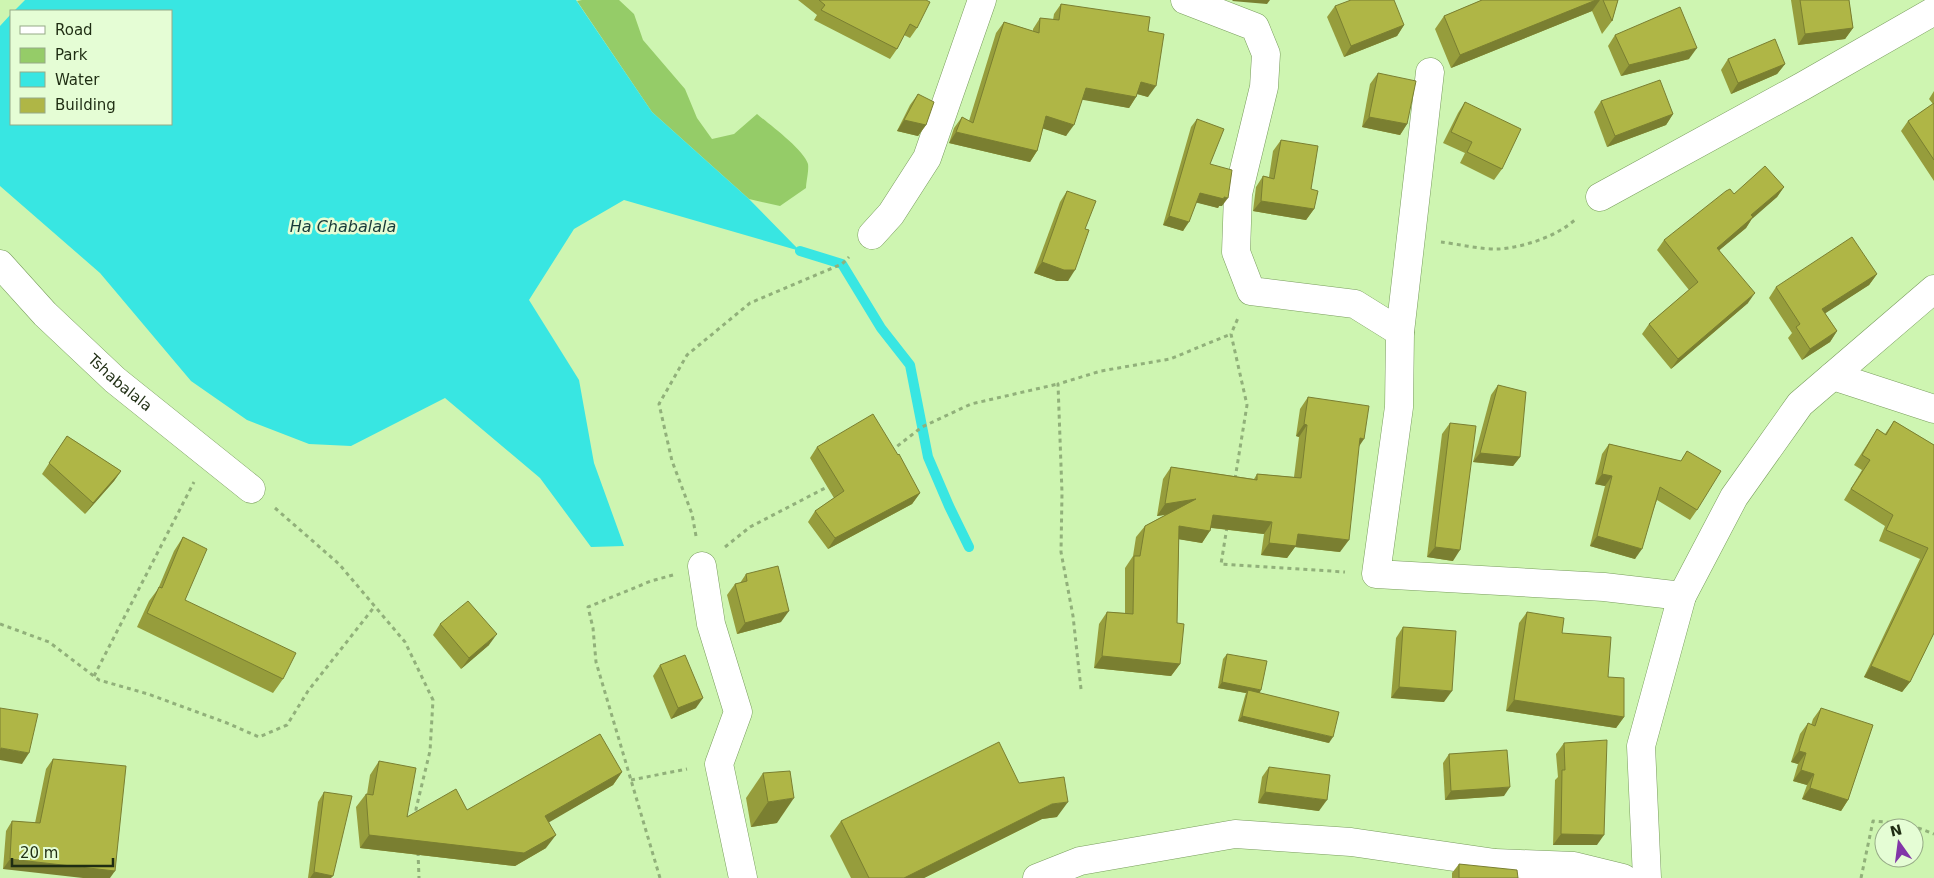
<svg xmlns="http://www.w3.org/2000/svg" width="1934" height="878" font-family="'DejaVu Sans',sans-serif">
<rect width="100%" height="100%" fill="#cef5b1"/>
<!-- green -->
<path fill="#95cc68" d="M 582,0 L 619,0 L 634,14 L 643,40 L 685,89 L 697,118 L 712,139 L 734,134 L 757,114 C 770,125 803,149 808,164 C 809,171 806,182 806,188 L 780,206 L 749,199 L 652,112 L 577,1 Z"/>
<!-- water -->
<polygon fill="#38e6e2" points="25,0 576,0 652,112 749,199 800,251 624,200 574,229 529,300 579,380 594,463 624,546 591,547 540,478 445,398 351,446 309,444 247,420 191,381 100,273 0,186 0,26 11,14 11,124 171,124 171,11 14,11"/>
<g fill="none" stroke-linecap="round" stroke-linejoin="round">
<!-- stream -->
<polyline stroke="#38e6e2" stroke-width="10" points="800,251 842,264 881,328 910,365 928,457 949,506 969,547"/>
<defs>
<g id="street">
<polyline points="1185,0 1255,27 1266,54 1264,87 1238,194 1236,252 1251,291 1355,304 1400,332"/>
<polyline points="1430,72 1400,332 1399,407 1376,574 1604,587 1682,596"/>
<polyline points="1600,197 1803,86 1934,11"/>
<polyline points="872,235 891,214 927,158 982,0"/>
<path id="s1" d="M 0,264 L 45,314 L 115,380 L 251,489"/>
<polyline points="1833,376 1934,409"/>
<polyline points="702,566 711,624 738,712 719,764 743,878"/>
<polyline points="1037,878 1080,861 1235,834 1351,842 1495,863 1574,866 1623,878"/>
<polyline points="1647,878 1641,746 1682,596 1734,497 1800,404 1934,289"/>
</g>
</defs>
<!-- street casing -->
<use href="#street" stroke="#799d5d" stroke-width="29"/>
<!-- path -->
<g stroke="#91b07a" stroke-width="3" stroke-dasharray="4 4" stroke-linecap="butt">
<path d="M 1441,242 C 1458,244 1483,250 1499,249 C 1525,247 1558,236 1577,218"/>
<polyline points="891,451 922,427 971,404 1058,384"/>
<polyline points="1235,479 1247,405 1231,334 1238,318"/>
<polyline points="275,508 339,564 405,642 433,700 430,751 416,809 417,816"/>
<polyline points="1227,527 1221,564 1345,572"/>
<polyline points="696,536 692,514 672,461 659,404 687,355 750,303 842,264 849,257"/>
<polyline points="725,547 750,527 829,486"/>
<polyline points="0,624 49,642 99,680 148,694 227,723 259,737 287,725 308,691 375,606"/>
<polyline points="94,676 194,482"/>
<polyline points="1081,689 1073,616 1061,552 1062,493 1058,384 1101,371 1170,359 1231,334"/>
<polyline points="631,780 687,769"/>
<polyline points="418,852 419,878"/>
<polyline points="660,878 596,662 593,628 588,607 651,581 673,575"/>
<polyline points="1861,878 1873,821 1908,824 1934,834"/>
</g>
<!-- street -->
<use href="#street" stroke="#fff" stroke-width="28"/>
</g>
<!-- wall -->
<g fill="#969d3c">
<polygon points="798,0 926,0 917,28 910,38 904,35 897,49 890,59 814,20 817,15"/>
<polygon points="1482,0 1618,0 1612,21 1602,34 1592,11 1451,68 1435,29 1444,16"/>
<polygon points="1791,0 1849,0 1853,28 1845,39 1798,45"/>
<polygon points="1061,4 1148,31 1148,97 1137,94 1136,97 1129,108 1082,99 1066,136 1043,128 1037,151 1030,162 949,143 954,128 962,117 969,121 996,33 1004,22 1033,31 1033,29 1040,18 1053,20 1054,14"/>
<polygon points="1335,6 1404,25 1397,36 1344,57 1327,17"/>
<polygon points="1615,35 1689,59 1621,76 1608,46"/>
<polygon points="1728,59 1785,64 1777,74 1731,94 1721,70"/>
<polygon points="1378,73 1407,124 1400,135 1362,127 1370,84"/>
<polygon points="1934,91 1934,181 1901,131 1908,121 1933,104 1929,99"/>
<polygon points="918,94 926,125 918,136 897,131 910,105"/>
<polygon points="1601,101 1673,114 1666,125 1607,147 1594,112"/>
<polygon points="1465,102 1502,169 1494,180 1460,163 1465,153 1443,143 1458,113"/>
<polygon points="1197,119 1222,206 1219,206 1218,208 1196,202 1183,231 1163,225 1191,127"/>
<polygon points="1281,140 1311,189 1314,209 1306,220 1253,211 1256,187 1263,176 1269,177 1273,151"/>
<polygon points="1784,187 1777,197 1753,217 1746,228 1719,250 1748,303 1671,369 1642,334 1649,324 1689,290 1657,250 1664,240 1734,194"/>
<polygon points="1067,191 1085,229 1068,281 1057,281 1034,273 1060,202"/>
<polygon points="1877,274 1869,285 1825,313 1837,331 1830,342 1802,360 1788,338 1792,333 1769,298 1776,287"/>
<polygon points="1498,385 1520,457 1513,466 1473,462 1491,395"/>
<polygon points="1308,397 1359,446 1340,552 1295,547 1287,558 1261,555 1264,534 1211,528 1202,543 1179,539 1177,623 1180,664 1171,676 1094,668 1099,624 1107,612 1125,613 1125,568 1133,556 1136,537 1145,526 1165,515 1157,516 1163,479 1171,467 1254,479 1257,474 1294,477 1299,437 1296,436 1300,409"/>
<polygon points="1894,421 1934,445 1934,633 1910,682 1902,692 1864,677 1920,559 1879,541 1885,526 1844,500 1862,470 1854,465 1870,440 1877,429 1885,434"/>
<polygon points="1450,423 1453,561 1427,557 1442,434"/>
<polygon points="67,436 121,471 114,481 85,514 42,474"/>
<polygon points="1609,444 1681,461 1687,451 1697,510 1690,520 1657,500 1635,559 1590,546 1605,486 1595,484 1602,454"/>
<polygon points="817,447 920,493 912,504 828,549 808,522 815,511 834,498 810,458"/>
<polygon points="183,537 185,600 283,679 273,693 137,627 149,601 158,589 174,551"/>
<polygon points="746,574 781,622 737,634 727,595 735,584 740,583"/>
<polygon points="1527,612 1562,633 1608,677 1624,717 1616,728 1506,711 1519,623"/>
<polygon points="440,624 489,645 461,669 433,635"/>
<polygon points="1403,627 1444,702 1391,698 1396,638"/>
<polygon points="1227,654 1259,693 1329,743 1238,721 1245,696 1246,693 1218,688 1223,659"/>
<polygon points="660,665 696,708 671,719 653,676"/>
<polygon points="1821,708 1848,800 1841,811 1802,799 1807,785 1793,781 1798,764 1791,762 1800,734 1808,723 1811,725 1813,719"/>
<polygon points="1564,743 1597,845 1553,845 1555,780 1558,777 1556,754"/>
<polygon points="1449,754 1504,796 1445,800 1443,763"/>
<polygon points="53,759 115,871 3,869 6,831 12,821 35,823 46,769"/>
<polygon points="379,761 407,817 467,810 622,772 613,785 548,822 546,848 515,866 360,848 356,807 366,794 367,794 370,775"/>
<polygon points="1269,767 1319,811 1258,803 1262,777"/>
<polygon points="763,773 777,823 751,827 746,798"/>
<polygon points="1019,783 1057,817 1042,819 924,878 851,878 830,836 841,821"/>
<polygon points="324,792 331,878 308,878 318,802"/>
<polygon points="1459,864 1518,878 1452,878 1452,873"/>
</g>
<!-- shaded-wall -->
<g fill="#7a7f31">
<polygon points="1233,0 1270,0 1267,4 1232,1"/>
<polygon points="1596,0 1600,0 1592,11 1451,68 1460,55"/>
<polygon points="1404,25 1397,36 1344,57 1351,46"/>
<polygon points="1853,28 1845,39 1798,45 1805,34"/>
<polygon points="1697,48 1689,59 1621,76 1629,65"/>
<polygon points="1785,64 1777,74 1731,94 1738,83"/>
<polygon points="1141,82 1156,86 1148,97 1134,93"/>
<polygon points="1086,88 1136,97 1129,108 1078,99"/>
<polygon points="1673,114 1666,125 1607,147 1615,136"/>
<polygon points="1046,116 1074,125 1066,136 1038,127"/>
<polygon points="1369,117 1407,124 1400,135 1362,127"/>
<polygon points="904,120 926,125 918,136 897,131"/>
<polygon points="956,132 1037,151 1030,162 949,143"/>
<polygon points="1784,187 1777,197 1752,219 1753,217 1746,228 1710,258 1717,248 1751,215"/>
<polygon points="1200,193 1224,197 1228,198 1222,206 1219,206 1218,208 1194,202"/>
<polygon points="1261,201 1314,209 1306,220 1253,211"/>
<polygon points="1169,216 1189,222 1183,231 1163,225"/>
<polygon points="1042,262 1075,270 1068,281 1057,281 1034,273"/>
<polygon points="1877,274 1869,285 1815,320 1822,309"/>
<polygon points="1755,293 1748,303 1671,369 1678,359"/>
<polygon points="1837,331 1830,342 1802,360 1810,349"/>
<polygon points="1304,424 1307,425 1299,437 1296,436"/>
<polygon points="1360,438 1364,439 1356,451"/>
<polygon points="1480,453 1520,457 1513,466 1473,462"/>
<polygon points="121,471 114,481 85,514 93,503"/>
<polygon points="1602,474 1612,476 1605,486 1595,484"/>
<polygon points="920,493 912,504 828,549 835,538"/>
<polygon points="1196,499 1188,511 1157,516 1165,504"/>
<polygon points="1213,515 1272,522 1264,534 1205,527"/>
<polygon points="1179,526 1210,531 1202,543 1171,538"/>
<polygon points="1298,534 1349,540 1340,552 1295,547 1287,558 1261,555 1269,543"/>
<polygon points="1597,536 1642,549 1635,559 1590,546"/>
<polygon points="1435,547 1460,550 1453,561 1427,557"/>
<polygon points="789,611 781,622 737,634 745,623"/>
<polygon points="497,634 489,645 461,669 469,658"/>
<polygon points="1102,656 1180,664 1171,676 1094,668"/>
<polygon points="1871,666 1910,682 1902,692 1864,677"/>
<polygon points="1222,682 1261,690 1258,696 1248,690 1246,693 1218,688"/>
<polygon points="1399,687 1452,691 1444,702 1391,698"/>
<polygon points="703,698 696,708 671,719 678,708"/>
<polygon points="1514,700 1624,717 1616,728 1506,711"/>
<polygon points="1242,716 1333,737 1329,743 1238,721"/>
<polygon points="1,748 29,753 22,764 0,760 0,749"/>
<polygon points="1799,751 1806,753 1798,764 1791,762"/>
<polygon points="1801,770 1814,774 1807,785 1793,781"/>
<polygon points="622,772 613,785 536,830 545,816"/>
<polygon points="1510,787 1504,796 1445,800 1451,791"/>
<polygon points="1810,788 1848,800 1841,811 1802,799"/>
<polygon points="1265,792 1327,800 1319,811 1258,803"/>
<polygon points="794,798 777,823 751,827 768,802"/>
<polygon points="1068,802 1057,817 1042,819 924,878 904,878 1052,804"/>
<polygon points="1561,834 1604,835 1597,845 1553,845"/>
<polygon points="369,835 556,835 546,848 515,866 360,848"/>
<polygon points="10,859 115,871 110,878 83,878 3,869"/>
<polygon points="314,872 333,876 331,878 310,878"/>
</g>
<!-- building -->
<g fill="#afb646" stroke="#7a7f31">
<polygon points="819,0 926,0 930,2 917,28 910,24 897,49 821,10 825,5"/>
<polygon points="1351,0 1394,0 1404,25 1351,46 1335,6"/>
<polygon points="1482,0 1596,0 1460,55 1444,16"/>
<polygon points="1603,0 1618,0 1612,21"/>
<polygon points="1800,0 1849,0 1853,28 1805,34"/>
<polygon points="1061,4 1150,17 1148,31 1164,34 1156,86 1141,82 1136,97 1086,88 1074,125 1046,116 1037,151 956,132 962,117 973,123 1004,22 1039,33 1040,18 1059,20"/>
<polygon points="1680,7 1697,48 1629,65 1615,35"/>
<polygon points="1775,39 1785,64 1738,83 1728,59"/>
<polygon points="1378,73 1416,81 1407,124 1369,117"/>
<polygon points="1660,80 1673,114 1615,136 1601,101"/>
<polygon points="918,94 934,102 926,125 904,120"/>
<polygon points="1465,102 1521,129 1502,169 1467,152 1472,142 1451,132"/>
<polygon points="1934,103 1934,160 1908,121"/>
<polygon points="1197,119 1224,129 1210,164 1232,170 1228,198 1224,197 1224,199 1200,193 1189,222 1169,216"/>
<polygon points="1281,140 1318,146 1311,189 1318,191 1314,209 1261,201 1263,176 1274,179"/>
<polygon points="1765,166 1784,187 1751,215 1753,217 1717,248 1755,293 1678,359 1649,324 1698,282 1664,240 1726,191 1730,189 1734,194"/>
<polygon points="1067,191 1096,201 1085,229 1089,230 1075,270 1064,270 1042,262"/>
<polygon points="1852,237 1877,274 1822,309 1837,331 1810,349 1796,327 1800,324 1776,287"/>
<polygon points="1498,385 1526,392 1520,457 1480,453"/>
<polygon points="1308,397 1369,406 1364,439 1360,438 1349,540 1298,534 1296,546 1269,543 1272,522 1213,515 1210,531 1179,526 1177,623 1184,624 1180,664 1102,656 1107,612 1133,614 1134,556 1140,556 1145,526 1196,499 1165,504 1171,467 1257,480 1257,474 1301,478 1307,425 1304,424"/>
<polygon points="873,414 898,455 899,454 920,493 835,538 815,511 844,491 817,447"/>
<polygon points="1894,421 1934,445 1934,633 1910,682 1871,666 1928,548 1886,530 1893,515 1851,489 1870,460 1862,455 1877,429 1886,435"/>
<polygon points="1450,423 1476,426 1460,550 1435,547"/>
<polygon points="67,436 121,471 93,503 49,463"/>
<polygon points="1609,444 1681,461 1687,451 1721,471 1697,510 1660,487 1642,549 1597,536 1612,476 1602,474"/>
<polygon points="183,537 207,549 185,600 296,653 283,679 147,613 159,587 162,588"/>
<polygon points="778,566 789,611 745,623 735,584 747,581 746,574"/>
<polygon points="468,601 497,634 469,658 440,624"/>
<polygon points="1527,612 1564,618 1562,633 1611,637 1608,677 1624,678 1624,717 1514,700"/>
<polygon points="1403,627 1456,631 1452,691 1399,687"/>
<polygon points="1227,654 1267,661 1261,690 1222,682"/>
<polygon points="685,655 703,698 678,708 660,665"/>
<polygon points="1248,690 1339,712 1333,737 1242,716"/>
<polygon points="0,708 38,714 29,753 1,748 0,753"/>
<polygon points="1821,708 1873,725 1848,800 1810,788 1814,774 1801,770 1806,753 1799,751 1808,723 1815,726"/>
<polygon points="600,734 622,772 545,816 556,835 524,853 369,835 366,794 373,795 379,761 416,768 407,817 456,789 467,810"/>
<polygon points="1607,740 1604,835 1561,834 1562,770 1565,770 1564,743"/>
<polygon points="999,742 1019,783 1064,777 1068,802 1052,804 904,878 869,878 841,821"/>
<polygon points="1507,750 1510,787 1451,791 1449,754"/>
<polygon points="53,759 126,766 115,871 10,859 12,821 40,823"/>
<polygon points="1269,767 1330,775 1327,800 1265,792"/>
<polygon points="790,771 794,798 768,802 763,773"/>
<polygon points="324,792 352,796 333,876 314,872"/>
<polygon points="1459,864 1517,870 1518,878 1459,878"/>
</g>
<g text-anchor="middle" stroke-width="5" stroke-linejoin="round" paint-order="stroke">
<!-- street labels -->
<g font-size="15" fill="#1f2d13" stroke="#e5fdd5">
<text dy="5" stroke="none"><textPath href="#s1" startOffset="169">Tshabalala</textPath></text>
</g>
<!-- water labels -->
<g font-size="16" font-style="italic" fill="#183a39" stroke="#e5fdd5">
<text x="343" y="232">Ha Chabalala</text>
</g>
</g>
<!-- legend -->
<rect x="10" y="10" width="162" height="115" fill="#e5fdd5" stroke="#96aa87"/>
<rect x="20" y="26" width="25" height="8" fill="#ffffff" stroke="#96aa87"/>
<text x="55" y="35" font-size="15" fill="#1f2d13">Road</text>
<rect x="20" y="48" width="25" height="15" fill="#95cc68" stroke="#96aa87"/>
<text x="55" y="60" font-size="15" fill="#1f2d13">Park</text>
<rect x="20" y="72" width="25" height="15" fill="#38e6e2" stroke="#96aa87"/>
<text x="55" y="85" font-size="15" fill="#1f2d13">Water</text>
<rect x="20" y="98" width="25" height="15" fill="#afb646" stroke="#96aa87"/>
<text x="55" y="110" font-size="15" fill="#1f2d13">Building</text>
<!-- north arrow -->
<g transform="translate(1899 843) rotate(346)"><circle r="24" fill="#e5fdd5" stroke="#96aa87"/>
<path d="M0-4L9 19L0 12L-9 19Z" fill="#8236a8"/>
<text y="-8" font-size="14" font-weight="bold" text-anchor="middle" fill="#1f2d13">N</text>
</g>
<!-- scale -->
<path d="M12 858v8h101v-8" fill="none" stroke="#1f2d13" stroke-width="2.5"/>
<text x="20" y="858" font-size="15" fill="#1f2d13" stroke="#e5fdd5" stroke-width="4" paint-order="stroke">20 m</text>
</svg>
